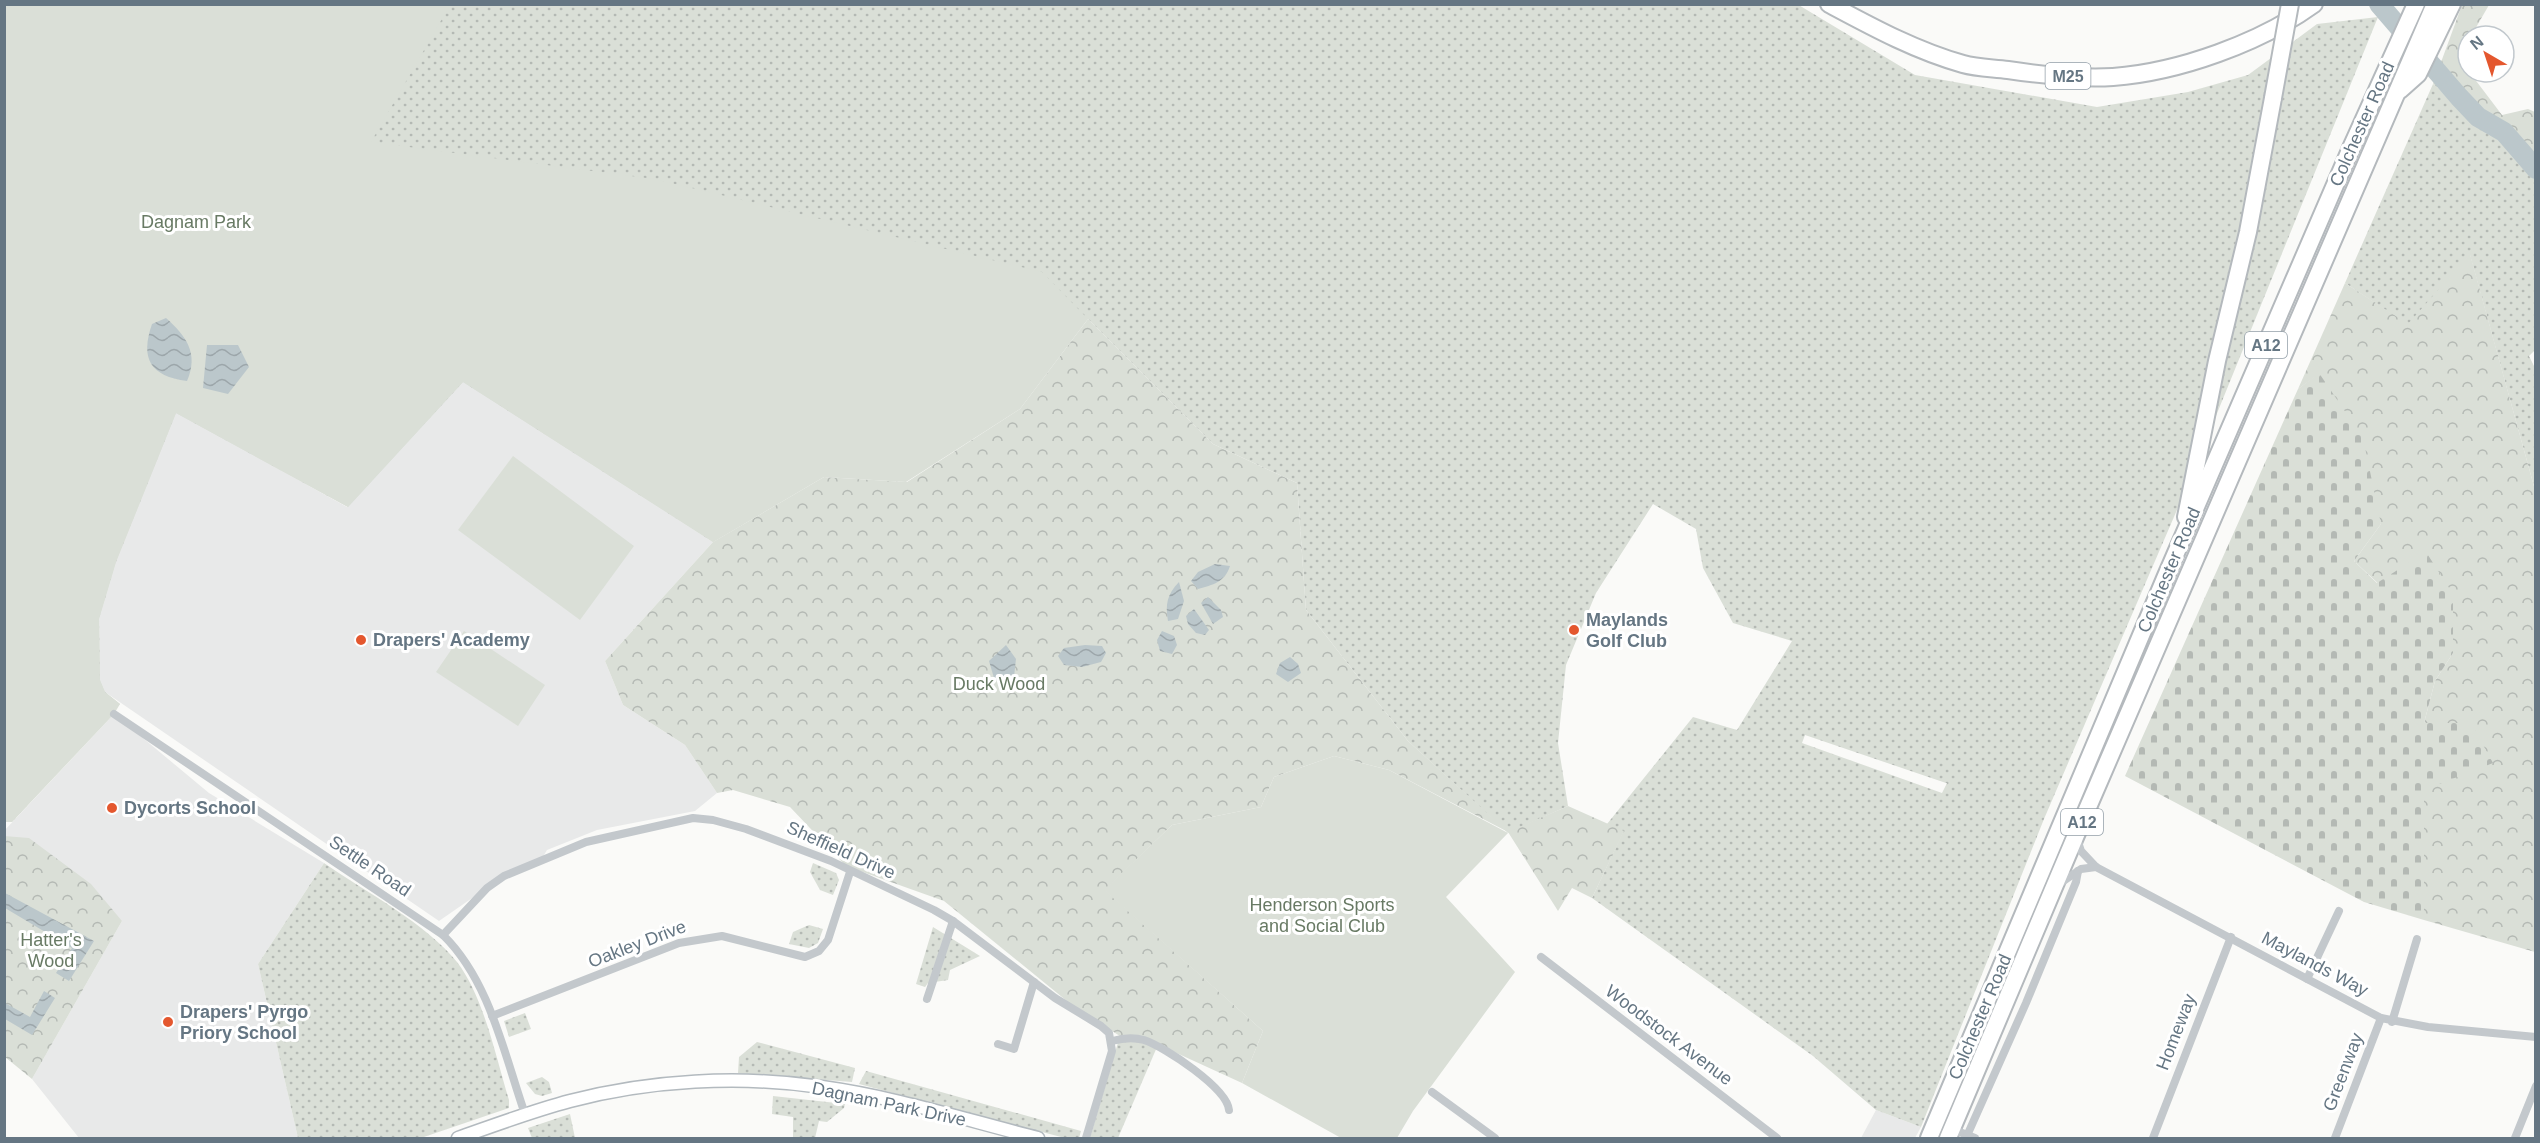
<svg xmlns="http://www.w3.org/2000/svg" width="2540" height="1143" font-family="Arial,sans-serif">
<defs>
<pattern id="grass-dots" width="8" height="8" patternUnits="userSpaceOnUse" patternTransform="scale(1.5)"><rect width="8" height="8" fill="#dadfd7"/><path d="M2 2h.1M6 6h.1" fill="none" stroke="#b4b9b4" stroke-width="1.8" stroke-linecap="round"/></pattern>
<pattern id="forest-crowns" width="20" height="18" patternUnits="userSpaceOnUse" patternTransform="scale(1.5)"><rect width="20" height="18" fill="#dadfd7"/><path d="M2 6a3 3 0 1 1 6 0M12 15a3 3 0 1 1 6 0" fill="none" stroke="#b4b9b4"/></pattern>
<pattern id="cemetery-stones" width="16" height="16" patternUnits="userSpaceOnUse" patternTransform="scale(1.5)"><rect width="16" height="16" fill="#dadfd7"/><path d="M2 7V4a2 2 0 0 1 4 0v3zM10 15v-3a2 2 0 0 1 4 0v3z" fill="#b4b9b4"/></pattern>
<pattern id="water-waves" width="16" height="10" patternUnits="userSpaceOnUse" patternTransform="scale(1.5)"><rect width="16" height="10" fill="#bbc7cb"/><path d="M0 5q4-4 8 0t8 0" fill="none" stroke="#9ca6aa"/></pattern>
</defs>
<rect width="100%" height="100%" fill="#fafaf8"/>
<!-- built -->
<g fill="#e8e9e9">
<polygon points="463,381 713,542 605,661 623,705 685,745 717,793 695,811 597,830 547,850 541,860 504,876 439,921 105,692 100,680 99,619 116,562 176,412 347,507"/>
<polygon points="114,714 209,793 324,863 258,964 298,1138 79,1138 32,1079 122,921 5,872 4,831"/>
<polygon points="1876,1110 1921,1127 1915,1138 1861,1138"/>
</g>
<!-- grass -->
<g fill="url(#grass-dots)" fill-rule="evenodd">
<path d="M 1797,4 L 1915,75 L 2097,107 L 2188,92 L 2248,75 L 2317,24 L 2378,17 L 2192,475 L 2044,819 L 1921,1127 L 1876,1110 L 1813,1056 L 1592,898 L 1623,832 L 1607,824 L 1693,717 L 1737,730 L 1792,641 L 1733,623 L 1703,568 L 1696,529 L 1653,504 L 1596,593 L 1566,665 L 1558,743 L 1568,806 L 1508,833 L 1408,741 L 1306,610 L 1297,483 L 1213,444 L 1088,319 L 713,542 L 463,382 L 348,507 L 176,413 L 116,562 L 99,619 L 100,680 L 105,692 L 120,704 L 12,822 L 5,822 L 5,5 ZM 1805,735 L 1946,783 L 1947,783 L 1942,793 L 1802,743 Z"/>
<polygon points="2433,84 2535,166 2536,349 2529,356 2536,370 2535,490 2470,255 2408,325 2345,283"/>
<path d="M 324,863 C 364,891 427,924 457,962 C 484,997 496,1058 509,1100 L 509,1108 L 421,1138 L 298,1138 L 258,964 Z"/>
<polygon points="813,863 836,873 839,880 833,895 820,890 810,872"/>
<polygon points="809,925 823,929 818,943 809,948 789,944 793,932"/>
<polygon points="933,927 980,956 950,970 948,980 928,983 925,987 916,984"/>
<polygon points="525,1013 531,1029 509,1037 504,1021"/>
<polygon points="1131,1038 1157,1047 1118,1138 1090,1138 1119,1039"/>
<polygon points="757,1042 855,1068 852,1082 738,1073 739,1057"/>
<polygon points="866,1071 1081,1131 1079,1138 1065,1138 859,1084"/>
<polygon points="542,1077 549,1082 552,1093 542,1096 535,1094 526,1083"/>
<polygon points="773,1096 845,1104 844,1108 827,1122 819,1121 815,1138 793,1138 793,1117 772,1114"/>
<polygon points="570,1114 575,1138 532,1138 528,1128"/>
</g>
<!-- forest -->
<g fill="url(#forest-crowns)">
<polygon points="2462,5 2489,5 2471,36 2468,36 2458,57 2502,115 2528,109 2535,112 2535,166 2433,84"/>
<polygon points="2470,254 2535,490 2535,952 2424,920 2424,723 2435,681 2453,653 2354,561 2381,524 2319,374 2298,389 2345,283 2408,324"/>
<polygon points="1088,319 1213,444 1297,483 1306,610 1408,741 1508,832 1568,806 1624,831 1592,898 1572,888 1558,911 1508,832 1389,770 1334,756 1274,777 1261,807 1172,825 1105,890 1263,1031 1242,1083 1170,1050 1123,1038 1073,1006 944,901 846,866 790,807 733,790 717,793 685,745 623,705 605,661 713,542 824,477 907,482 1020,409"/>
<polygon points="4,836 29,838 91,884 122,921 32,1079 5,1057"/>
</g>
<!-- cemetery -->
<polygon fill="url(#cemetery-stones)" points="2319,373 2363,438 2381,524 2354,561 2377,583 2426,552 2453,594 2453,653 2435,681 2424,723 2471,723 2493,763 2424,790 2424,920 2364,902 2125,776 2298,389"/>
<!-- park -->
<g fill="#dadfd7">
<polygon points="5,5 450,5 371,142 654,179 1042,272 1088,319 1020,409 906,482 824,477 713,542 463,382 348,507 176,413 116,562 99,619 100,680 105,692 120,704 114,714 12,822 5,822"/>
<polygon points="513,456 634,546 580,620 458,530"/>
<polygon points="464,631 545,685 518,726 436,672"/>
<polygon points="1334,756 1389,770 1508,833 1446,897 1515,972 1413,1111 1397,1138 1341,1138 1242,1083 1263,1031 1104,890 1172,825 1261,807 1274,777"/>
</g>
<!-- water -->
<g fill="url(#water-waves)">
<path d="M 166,318 C 186,336 199,353 187,381 C 150,376 140,359 152,324 Z"/>
<polygon points="207,345 238,345 249,367 228,394 203,388"/>
<path d="M 1215,564 L 1230,566 C 1225,582 1213,585 1198,589 L 1191,581 L 1198,572 Z"/>
<path d="M 1179,582 L 1184,601 L 1178,619 L 1168,621 C 1165,605 1167,594 1179,582 Z"/>
<polygon points="1208,597 1221,610 1223,617 1213,624 1201,603"/>
<polygon points="1194,609 1209,630 1205,635 1196,633 1188,624 1186,616"/>
<polygon points="1162,631 1174,636 1177,645 1172,654 1160,651 1157,640"/>
<polygon points="1006,645 1016,659 1014,677 1003,685 994,678 989,661"/>
<polygon points="1085,645 1102,646 1106,653 1101,662 1082,667 1064,665 1058,656 1064,648"/>
<polygon points="1290,657 1298,664 1301,673 1288,682 1276,674 1280,663"/>
<polygon points="5,893 94,941 69,981 56,973 72,948 5,908"/>
<polygon points="44,991 55,998 32,1035 5,1019 5,1003 30,1017"/>
</g>
<g fill="none" stroke-linecap="round" stroke-linejoin="round">
<!-- river -->
<polyline stroke="#bbc7cb" stroke-width="20" points="2379,4 2459,97 2478,117 2504,132 2536,169"/>
<defs>
<path id="secondary" d="M 458,1138 C 495,1125 532,1111 570,1101 C 650,1080 739,1075 822,1087 C 895,1097 966,1120 1038,1138"/>
<g id="highway">
<path d="M 1829,4 C 1872,27 1916,51 1963,64 C 1977,68 1993,68 2008,70 C 2042,75 2079,79 2113,77 C 2179,72 2260,43 2314,4"/>
<polyline points="2400,90 2418,74 2452,4"/>
<polyline points="2186,517 2217,361 2248,232 2273,98"/>
<polyline points="1929,1138 2166,576 2351,148 2416,4"/>
<polyline points="1948,1138 2076,835 2435,4"/>
</g>
</defs>
<!-- secondary casing -->
<use href="#secondary" stroke="#b3babf" stroke-width="15"/>
<!-- highway casing -->
<use href="#highway" stroke="#b4b9bd" stroke-width="20"/>
<!-- street -->
<g stroke="#c3c8cc" stroke-width="8">
<path d="M 114,714 L 443,935 C 490,981 504,1054 525,1114"/>
<polyline points="2077,839 2081,851 2096,867 2381,1018 2428,1027 2536,1037"/>
<polyline points="2059,884 2081,869 2096,867"/>
<polyline points="443,935 487,888 504,876 586,842 693,818 713,820 746,829 831,861 934,910 953,921 1055,998 1101,1026 1109,1033 1112,1051 1086,1138"/>
<polyline points="1541,957 1777,1138"/>
<polyline points="2307,979 2339,911"/>
<polyline points="927,999 953,921"/>
<polyline points="492,1016 679,943 722,936 805,957 819,951 828,940 850,872"/>
<polyline points="2392,1022 2417,939"/>
<path d="M 1112,1041 C 1123,1038 1133,1037 1144,1040 C 1165,1047 1227,1088 1229,1110"/>
<polyline points="998,1044 1014,1049 1034,982"/>
<polyline points="1432,1092 1495,1138"/>
<polyline points="1952,1129 1975,1138"/>
<polyline points="1966,1138 2026,1003 2076,882 2078,871"/>
<polyline points="2153,1138 2231,937"/>
<polyline points="2335,1138 2381,1018"/>
<polyline points="2515,1138 2536,1086"/>
</g>
<!-- secondary -->
<use href="#secondary" stroke="#fff" stroke-width="12"/>
<!-- highway -->
<use href="#highway" stroke="#fff" stroke-width="16"/>
<defs>
<polyline id="highway-bridge" points="2273,98 2290,4"/>
</defs>
<!-- highway-bridge casing -->
<use href="#highway-bridge" stroke="#b4b9bd" stroke-width="20" stroke-linecap="butt"/>
<!-- highway-bridge -->
<use href="#highway-bridge" stroke="#fff" stroke-width="16"/>
</g>
<!-- markers -->
<g fill="#e4572e" stroke="#fff" stroke-width="2">
<circle cx="1574" cy="630" r="6"/>
<circle cx="361" cy="640" r="6"/>
<circle cx="112" cy="808" r="6"/>
<circle cx="168" cy="1022" r="6"/>
</g>
<g text-anchor="middle" stroke-width="6" stroke-linejoin="round" paint-order="stroke">
<!-- shield labels -->
<g fill="#fff" stroke="#939fa8" stroke-width="1.5">
<rect x="2045.5" y="63" width="45" height="26" rx="4.5"/>
<rect x="2245" y="332" width="42" height="26" rx="4.5"/>
<rect x="2061" y="809" width="42" height="26" rx="4.5"/>
</g>
<g font-size="16" font-weight="bold" fill="#657683">
<text x="2068" y="82">M25</text>
<text x="2266" y="351">A12</text>
<text x="2082" y="828">A12</text>
</g>
<!-- street labels -->
<g font-size="18" fill="#657683" stroke="#fff">
<text transform="translate(2362 124) rotate(-66)" y="6">Colchester Road</text>
<text transform="translate(2169 570) rotate(-67)" y="6">Colchester Road</text>
<text transform="translate(841 850) rotate(24)" y="6">Sheffield Drive</text>
<text transform="translate(370 866) rotate(34)" y="6">Settle Road</text>
<text transform="translate(637 944) rotate(-21)" y="6">Oakley Drive</text>
<text transform="translate(2315 964) rotate(28)" y="6">Maylands Way</text>
<text transform="translate(1980 1017) rotate(-67)" y="6">Colchester Road</text>
<text transform="translate(2176 1032) rotate(-69)" y="6">Homeway</text>
<text transform="translate(1669 1035) rotate(37)" y="6">Woodstock Avenue</text>
<text transform="translate(2343 1072) rotate(-69)" y="6">Greenway</text>
<text transform="translate(889 1104) rotate(12)" y="6">Dagnam Park Drive</text>
</g>
<!-- park labels -->
<g font-size="18" fill="#687a64" stroke="#fff">
<text x="196" y="228">Dagnam Park</text>
<text x="999" y="690">Duck Wood</text>
<text x="1322" y="911">Henderson Sports<tspan x="1322" dy="21">and Social Club</tspan></text>
<text x="51" y="946">Hatter's<tspan x="51" dy="21">Wood</tspan></text>
</g>
<!-- poi labels -->
<g font-size="18" font-weight="bold" fill="#657683" stroke="#fff" text-anchor="start">
<text x="1586" y="626">Maylands<tspan x="1586" dy="21">Golf Club</tspan></text>
<text x="373" y="646">Drapers' Academy</text>
<text x="124" y="814">Dycorts School</text>
<text x="180" y="1018">Drapers' Pyrgo<tspan x="180" dy="21">Priory School</tspan></text>
</g>
</g>
<!-- border -->
<rect width="2540" height="1143" fill="none" stroke="#657683" stroke-width="12"/>
<!-- north arrow -->
<g transform="translate(2486 54) rotate(321)"><circle r="28" fill="#ffffff" stroke="#c1c8cd" stroke-width="1.5"/>
<path d="M0-4.5L10 22L0 15L-10 22Z" fill="#e4572e"/>
<text y="-9" font-size="16" font-weight="bold" text-anchor="middle" fill="#657683">N</text>
</g>
</svg>
